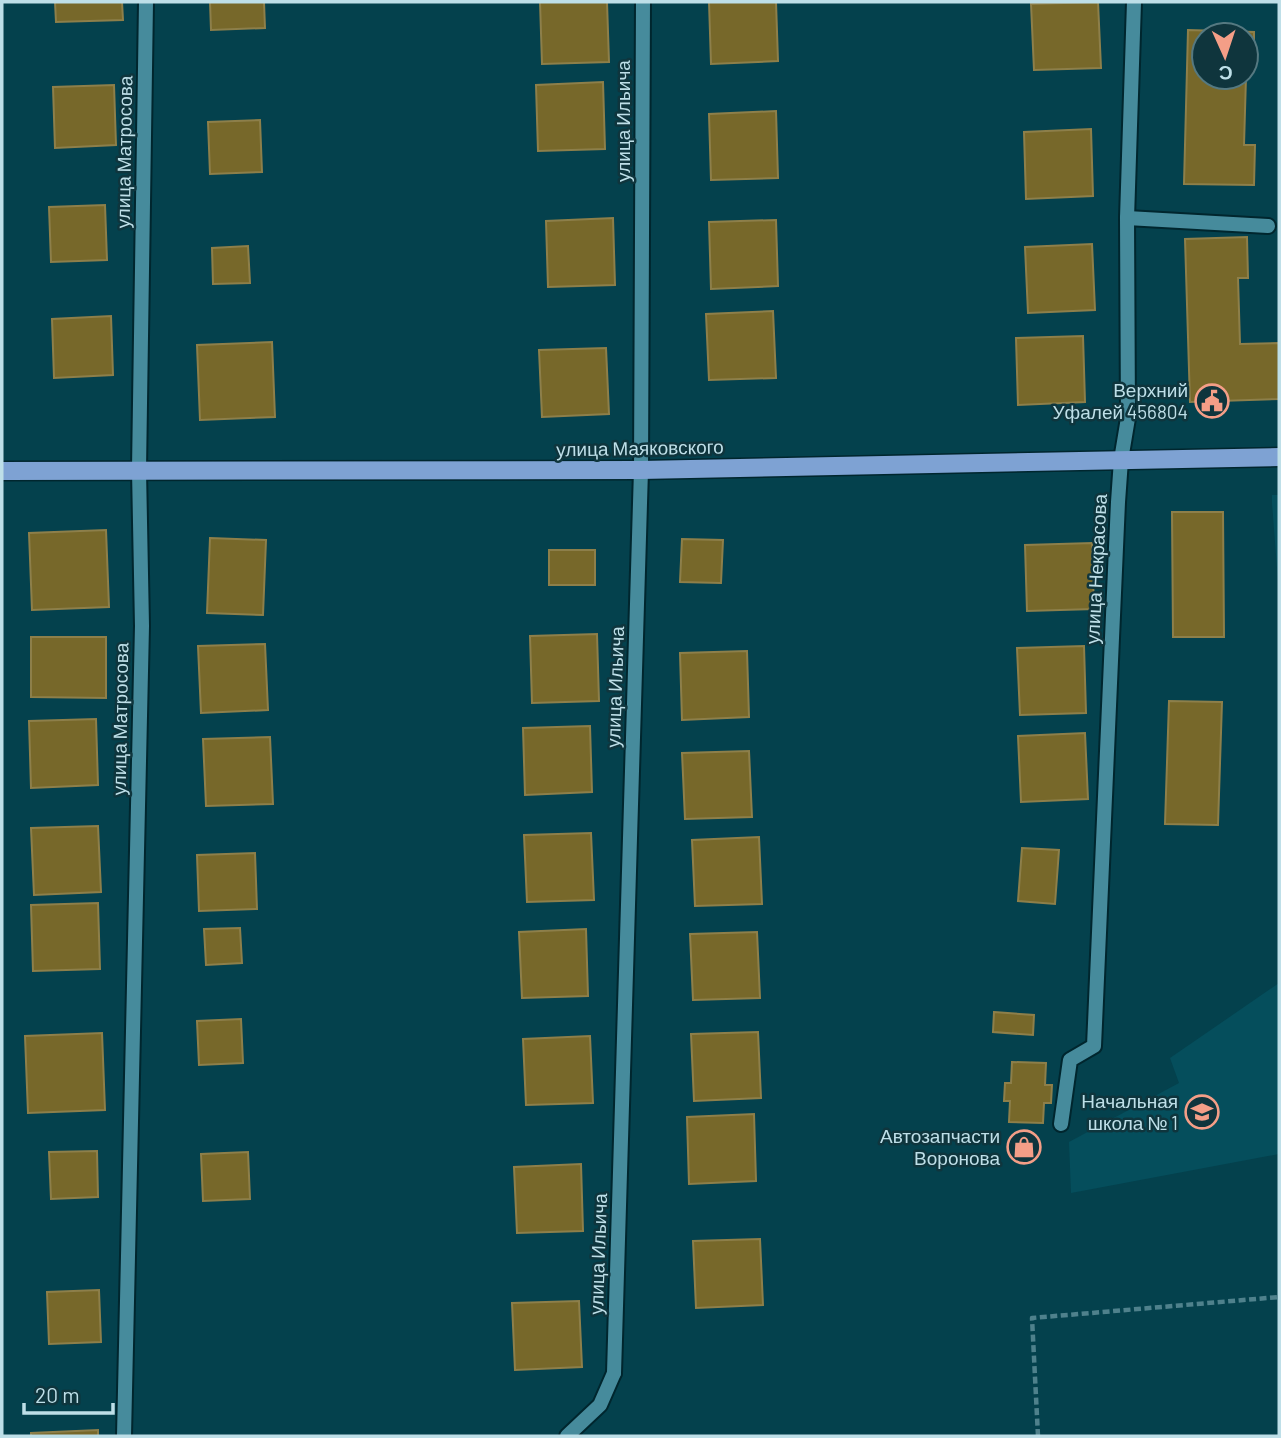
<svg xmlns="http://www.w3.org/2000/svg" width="1281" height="1438" font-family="Barlow,sans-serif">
<rect width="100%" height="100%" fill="#04414d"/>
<!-- built -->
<g fill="#054e5c">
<polygon points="1272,495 1279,495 1279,594 1272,503"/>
<polygon points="1279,983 1279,1154 1071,1193 1069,1142 1179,1083 1170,1058"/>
</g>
<!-- building -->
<g fill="#77682a" stroke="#8d7f4a" stroke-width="2">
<polygon points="55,2 122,2 123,20 56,22"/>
<polygon points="210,2 264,2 265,28 211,30"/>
<polygon points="540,2 607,2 609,62 542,64"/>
<polygon points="709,2 776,2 778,61 711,64"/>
<polygon points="1098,2 1101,68 1034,70 1031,4"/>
<polygon points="1188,30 1254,32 1254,67 1246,67 1246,35 1204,35 1204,77 1246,77 1244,145 1255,145 1254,185 1184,184"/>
<polygon points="603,82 605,149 538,151 536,85"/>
<polygon points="114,85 116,145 55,148 53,87"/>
<polygon points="776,111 778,178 711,180 709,114"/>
<polygon points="260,120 262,172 210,174 208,122"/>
<polygon points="1091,129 1093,196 1026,199 1024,132"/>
<polygon points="105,205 107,260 51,262 49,207"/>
<polygon points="613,218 615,285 548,287 546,221"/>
<polygon points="776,220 778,286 711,289 709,222"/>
<polygon points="1247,237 1248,278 1238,278 1240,344 1279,343 1279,399 1190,402 1185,239"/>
<polygon points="1092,244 1095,310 1028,313 1025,247"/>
<polygon points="248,246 250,283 213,284 212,248"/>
<polygon points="773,311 776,378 709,380 706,314"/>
<polygon points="111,316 113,375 54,378 52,319"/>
<polygon points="1083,336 1085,402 1018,405 1016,338"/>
<polygon points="272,342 275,417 200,420 197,345"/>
<polygon points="606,348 609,414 542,417 539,350"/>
<polygon points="1172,512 1223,512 1224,637 1173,637"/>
<polygon points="106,530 109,607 32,610 29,533"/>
<polygon points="210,538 266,540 263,615 207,613"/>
<polygon points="682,539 723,540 721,583 680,582"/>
<polygon points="1092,543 1094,609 1027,611 1025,545"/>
<rect x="549" y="550" width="46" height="35"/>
<polygon points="597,634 599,701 532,703 530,636"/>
<polygon points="31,637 106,637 106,698 31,697"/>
<polygon points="265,644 268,710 201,713 198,646"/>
<polygon points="1084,646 1086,713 1020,715 1017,648"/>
<polygon points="747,651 749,717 682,720 680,653"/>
<polygon points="1169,701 1222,702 1218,825 1165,824"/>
<polygon points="96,719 98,785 31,788 29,721"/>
<polygon points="590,726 592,792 525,795 523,728"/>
<polygon points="1085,733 1088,799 1021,802 1018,736"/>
<polygon points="270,737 273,804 206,806 203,739"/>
<polygon points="749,751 752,817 685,819 682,753"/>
<polygon points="98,826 101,892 34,895 31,828"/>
<polygon points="591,833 594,900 527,902 524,835"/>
<polygon points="759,837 762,904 695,906 692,840"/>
<polygon points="1022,848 1059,850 1055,904 1018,901"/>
<polygon points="255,853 257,909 199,911 197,855"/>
<polygon points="98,903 100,969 33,971 31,905"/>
<polygon points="240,928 242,963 206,965 204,929"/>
<polygon points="586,929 588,996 522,998 519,932"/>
<polygon points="757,932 760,998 693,1000 690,934"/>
<polygon points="994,1012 1034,1015 1033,1035 993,1032"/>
<polygon points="241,1019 243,1063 199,1065 197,1021"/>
<polygon points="758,1032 761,1098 694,1101 691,1034"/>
<polygon points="102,1033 105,1110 28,1113 25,1036"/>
<polygon points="590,1036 593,1103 526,1105 523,1039"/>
<polygon points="1012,1062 1046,1063 1045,1085 1052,1085 1051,1103 1044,1103 1043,1123 1009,1122 1010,1101 1004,1101 1005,1083 1011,1083"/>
<polygon points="754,1114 756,1181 689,1184 687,1117"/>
<polygon points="97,1151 98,1197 51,1199 49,1152"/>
<polygon points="248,1152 250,1199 203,1201 201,1154"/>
<polygon points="581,1164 583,1231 517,1233 514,1167"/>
<polygon points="760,1239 763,1305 696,1308 693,1241"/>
<polygon points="99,1290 101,1342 49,1344 47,1292"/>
<polygon points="579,1301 582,1367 515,1370 512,1303"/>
<polygon points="98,1430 98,1436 31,1436 31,1433"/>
</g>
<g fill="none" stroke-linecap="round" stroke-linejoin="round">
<defs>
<g id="service">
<polyline points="1127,218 1268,226"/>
<polyline points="567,1436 600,1405 614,1373"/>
</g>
<g id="minor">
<polyline points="1061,1124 1070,1060 1094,1046 1118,502 1121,460 1128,418 1127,218 1134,2"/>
<polyline points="614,1373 641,470 643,2"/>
<polyline points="124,1436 142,626 139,470 146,2"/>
</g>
<polyline id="primary" points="2,471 641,470 1279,457"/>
</defs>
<!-- service casing -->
<use href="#service" stroke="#00262e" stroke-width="18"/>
<!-- minor casing -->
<use href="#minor" stroke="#00262e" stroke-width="18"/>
<!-- primary casing -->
<use href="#primary" stroke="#00262e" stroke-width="21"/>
<!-- path -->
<polyline stroke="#4f818c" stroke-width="4.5" stroke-dasharray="7 3.5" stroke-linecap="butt" points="1038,1436 1032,1318 1279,1297"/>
<!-- service -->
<use href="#service" stroke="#468b9c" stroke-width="14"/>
<!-- minor -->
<use href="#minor" stroke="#468b9c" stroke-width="14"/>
<!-- primary -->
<use href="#primary" stroke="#7ea2d3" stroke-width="18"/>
</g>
<!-- icons -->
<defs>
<symbol id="civic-ring" viewBox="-11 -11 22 22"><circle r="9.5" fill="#0f353d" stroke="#f49e87" stroke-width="1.5"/><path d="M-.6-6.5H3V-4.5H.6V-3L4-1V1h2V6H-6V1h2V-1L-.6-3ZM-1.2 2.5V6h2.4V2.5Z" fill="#f49e87"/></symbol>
<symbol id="school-ring" viewBox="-11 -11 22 22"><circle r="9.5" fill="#0f353d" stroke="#f49e87" stroke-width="1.5"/><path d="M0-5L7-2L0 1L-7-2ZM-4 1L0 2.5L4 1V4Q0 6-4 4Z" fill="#f49e87"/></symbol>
<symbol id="shop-ring" viewBox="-11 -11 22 22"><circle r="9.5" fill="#0f353d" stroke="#f49e87" stroke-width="1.5"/><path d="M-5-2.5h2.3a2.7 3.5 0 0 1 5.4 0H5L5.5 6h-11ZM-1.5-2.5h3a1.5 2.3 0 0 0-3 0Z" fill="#f49e87"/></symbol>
</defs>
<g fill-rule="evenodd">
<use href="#civic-ring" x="1193" y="382" width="38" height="38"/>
<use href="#school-ring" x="1183" y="1093" width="38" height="38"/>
<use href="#shop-ring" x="1005" y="1128" width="38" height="38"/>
</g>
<g text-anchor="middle" stroke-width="5" stroke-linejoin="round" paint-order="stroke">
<!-- street labels -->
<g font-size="19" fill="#bedfe8" stroke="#0f353d">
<text transform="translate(623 121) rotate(-90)" y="7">улица Ильича</text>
<text transform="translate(124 152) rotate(-89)" y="7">улица Матросова</text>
<text transform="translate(640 448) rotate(-1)" y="7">улица Маяковского</text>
<text transform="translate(1096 569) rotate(-87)" y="7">улица Некрасова</text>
<text transform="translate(615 687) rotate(-88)" y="7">улица Ильича</text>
<text transform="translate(120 719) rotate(-89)" y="7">улица Матросова</text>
<text transform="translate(598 1254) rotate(-88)" y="7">улица Ильича</text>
</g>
<!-- poi labels -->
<g font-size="19" fill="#bedfe8" stroke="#0f353d" text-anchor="end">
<text x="1188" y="397">Верхний<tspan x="1188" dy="22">Уфалей 456804</tspan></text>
<text x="1178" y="1108">Начальная<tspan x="1178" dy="22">школа № 1</tspan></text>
<text x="1000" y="1143">Автозапчасти<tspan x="1000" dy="22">Воронова</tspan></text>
</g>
</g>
<!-- border -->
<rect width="1281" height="1438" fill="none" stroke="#bedfe8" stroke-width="7"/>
<!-- north arrow -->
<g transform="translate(1225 56) rotate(177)"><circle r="33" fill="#0f353d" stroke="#557981" stroke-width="2"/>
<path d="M0-5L12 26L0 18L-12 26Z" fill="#f49e87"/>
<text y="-10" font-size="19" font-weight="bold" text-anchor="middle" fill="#bedfe8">С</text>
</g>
<!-- scale -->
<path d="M24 1403v10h89v-10" fill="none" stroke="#bedfe8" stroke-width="3.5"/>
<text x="35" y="1403" font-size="21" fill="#bedfe8" stroke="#0f353d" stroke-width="5" paint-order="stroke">20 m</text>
</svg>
